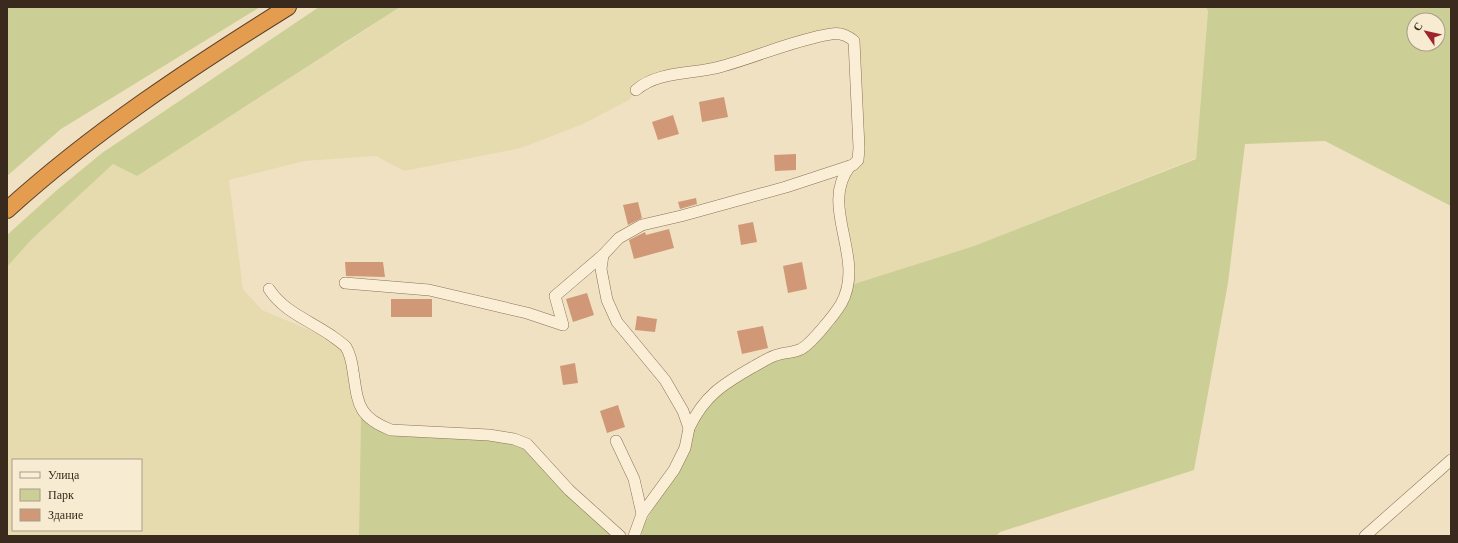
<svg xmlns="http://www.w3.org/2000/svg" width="1458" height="543" font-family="'Crimson Pro',serif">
<rect width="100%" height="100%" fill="#f0e1c2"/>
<!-- farmland -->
<path fill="#e6dbaf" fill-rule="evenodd" d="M 400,7 L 1206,7 L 1208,11 L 1196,158 L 974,246 L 854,284 L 843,185 L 862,157 L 858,39 L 844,31 L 644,80 L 629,100 L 583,124 L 521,148 L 404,171 L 376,156 L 304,161 L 229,180 L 243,289 L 262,310 L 352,348 L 361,413 L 359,536 L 7,536 L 7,267 L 31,240 L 113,164 L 338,48 ZM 13,460 L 141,460 L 141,530 L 13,530 Z"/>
<!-- green -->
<g fill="#cbcf95" fill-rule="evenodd">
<polygon points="7,7 260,7 61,129 7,176"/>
<polygon points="319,7 400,7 137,176 113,164 31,240 7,267 7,235 57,190 102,153"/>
<path d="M 1206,7 L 1451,7 L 1451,206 L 1325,141 L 1245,144 L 1228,283 L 1194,470 L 1000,532 L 996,536 L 641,536 L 643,525 L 682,463 L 699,412 L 733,381 L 777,359 L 797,355 L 833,326 L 854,284 L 974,246 L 1196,159 L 1208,11 ZM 1414,20 L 1438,20 L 1438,44 L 1414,44 Z"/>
<polygon points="361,413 379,428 518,442 617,536 359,536"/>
</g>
<!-- building -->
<g fill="#d09876">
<polygon points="724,97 728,117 702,122 699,102"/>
<polygon points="673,115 679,134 658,140 652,122"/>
<polygon points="796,154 796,170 775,171 774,155"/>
<polygon points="696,198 697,204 680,209 678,202"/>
<polygon points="638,202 642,218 628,225 623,205"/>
<polygon points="753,222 757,242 741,245 738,225"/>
<polygon points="669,229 674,248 634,259 629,240 645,232 646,235"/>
<polygon points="345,262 383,262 385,277 346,276"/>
<polygon points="802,262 807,289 788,293 783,266"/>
<polygon points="587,293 594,315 573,322 566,299"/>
<rect x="391" y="299" width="41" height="18"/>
<polygon points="637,316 657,319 655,332 635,330"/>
<polygon points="763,326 768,348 742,354 737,331"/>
<polygon points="575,363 578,383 563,385 560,366"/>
<polygon points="618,405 625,427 607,433 600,411"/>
</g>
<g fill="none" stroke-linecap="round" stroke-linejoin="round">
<defs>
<g id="minor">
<polyline points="345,283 429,290 527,313 563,325 555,296 603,255"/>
<path d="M 269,289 C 284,312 309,320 332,336 C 336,339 342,343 346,347 C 350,354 352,363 353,371 C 358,403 357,417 391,430 L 489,435 L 514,439 L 527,444 L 569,490 L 620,536"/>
<path d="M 689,428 C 704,396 723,384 753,367 C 761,363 769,357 777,355 C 785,352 794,353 801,349 C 811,344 835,314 841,304 C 867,258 818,207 850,166"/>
<polyline points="616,441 634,479 642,514"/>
<path d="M 634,536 L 642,514 L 674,470 L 685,448 L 689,428 L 683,411 L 665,380 L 617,322 L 607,300 L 601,269 L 603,255 L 619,238 L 642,225 L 681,216 L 786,187 L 853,165 L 858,160 L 859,148 L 854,41 C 847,35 840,32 831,34 C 794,40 759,56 723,66 C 694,75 659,70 636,90"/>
<polyline points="1365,536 1451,460"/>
</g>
<path id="highway" d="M 7,210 C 93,132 190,68 288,7"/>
</defs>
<!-- minor casing -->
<use href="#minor" stroke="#8b7158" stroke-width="12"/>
<!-- highway casing -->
<use href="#highway" stroke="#59402d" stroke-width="18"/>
<!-- minor -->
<use href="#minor" stroke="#faeed6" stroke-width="11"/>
<!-- highway -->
<use href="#highway" stroke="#e49c4f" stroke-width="16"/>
</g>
<!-- border -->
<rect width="1458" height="543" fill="none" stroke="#3a2a1d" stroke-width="16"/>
<!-- legend -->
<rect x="12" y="459" width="130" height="72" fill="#f7ebd2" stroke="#ab9e8a"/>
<rect x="20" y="472" width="20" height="6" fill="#faeed6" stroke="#ab9e8a"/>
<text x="48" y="479" font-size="12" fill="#3a2a1d">Улица</text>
<rect x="20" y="489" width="20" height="12" fill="#cbcf95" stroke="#ab9e8a"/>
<text x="48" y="499" font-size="12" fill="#3a2a1d">Парк</text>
<rect x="20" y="509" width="20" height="12" fill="#d09876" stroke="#ab9e8a"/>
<text x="48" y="519" font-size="12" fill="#3a2a1d">Здание</text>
<!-- north arrow -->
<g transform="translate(1426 32) rotate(304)"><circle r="19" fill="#f7ebd2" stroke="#ab9e8a"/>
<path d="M0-3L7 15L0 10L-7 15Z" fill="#9d252b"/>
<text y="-6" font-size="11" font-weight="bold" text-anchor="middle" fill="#3a2a1d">С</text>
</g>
</svg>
